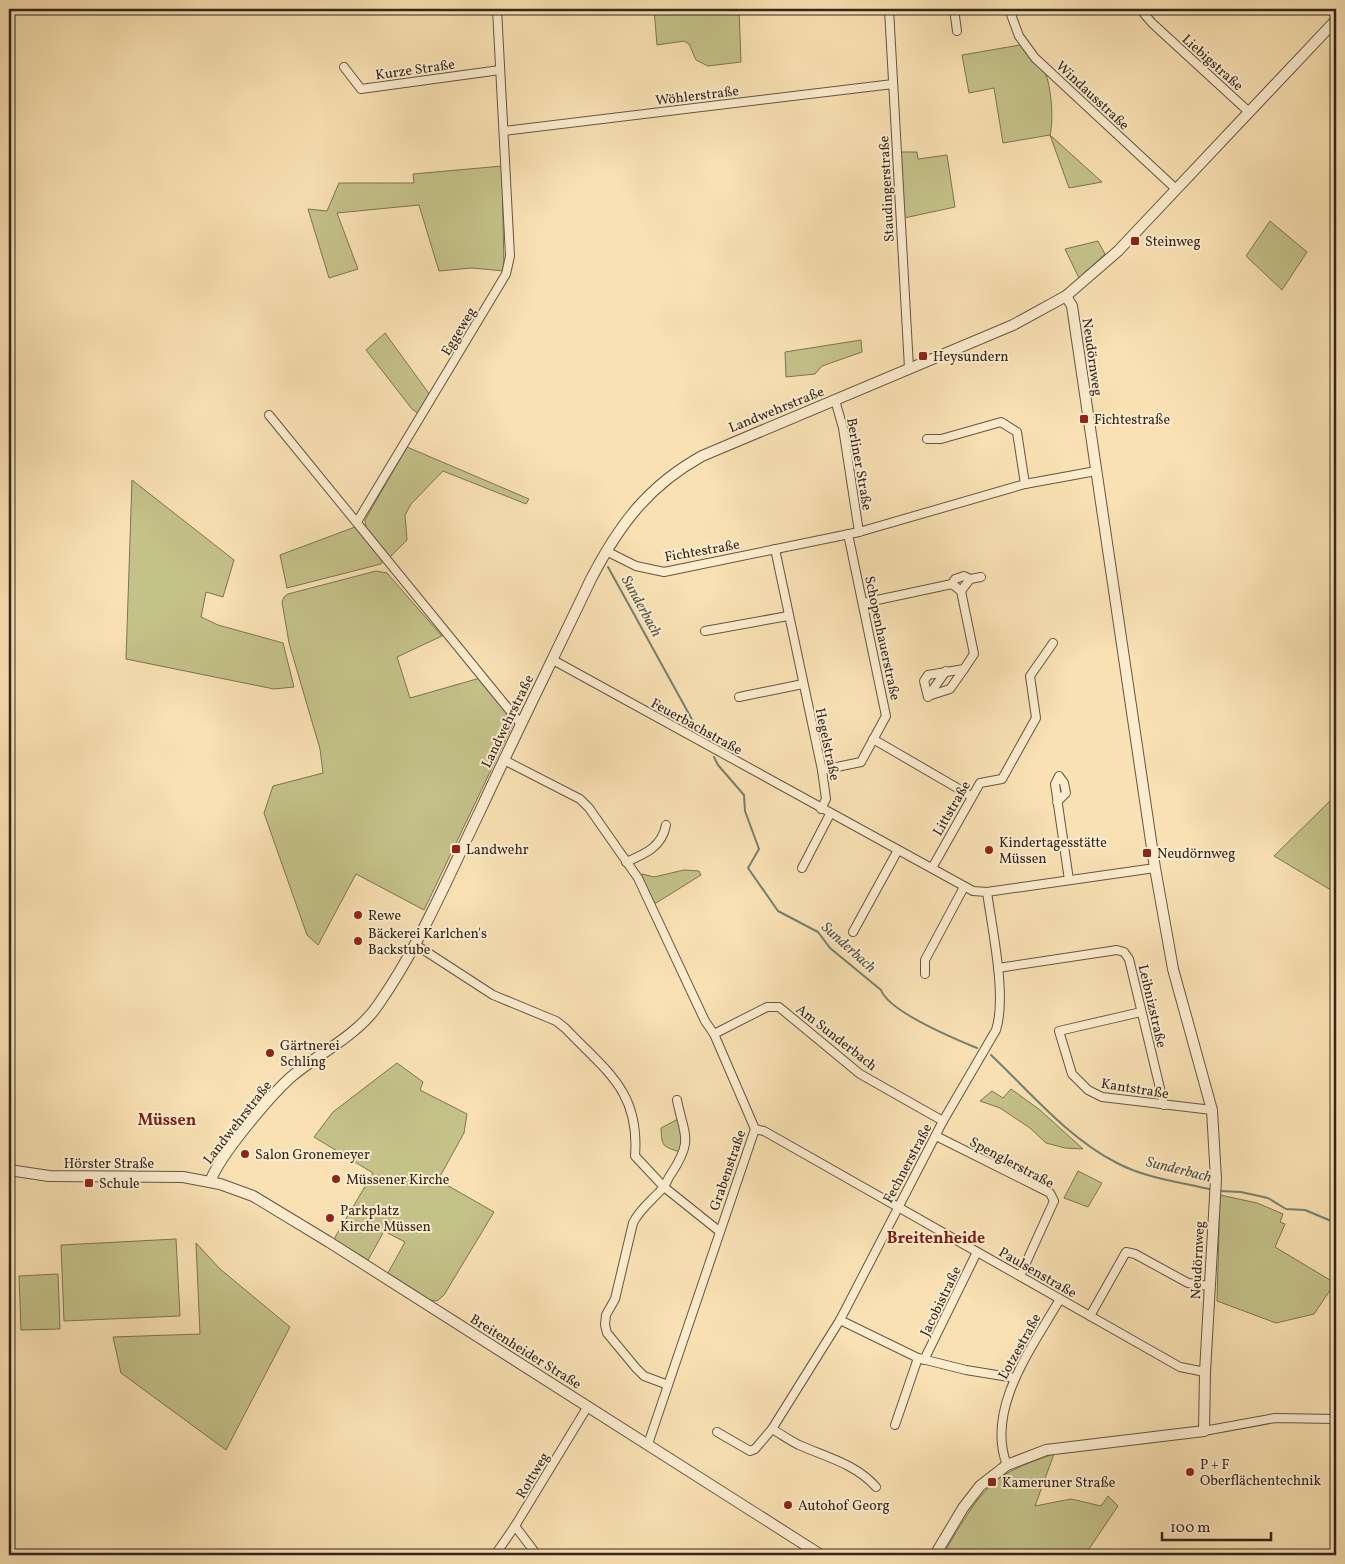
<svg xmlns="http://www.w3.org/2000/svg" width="1345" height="1564" font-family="Vollkorn,serif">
<rect width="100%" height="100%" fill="#f9e1b3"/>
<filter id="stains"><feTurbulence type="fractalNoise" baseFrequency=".004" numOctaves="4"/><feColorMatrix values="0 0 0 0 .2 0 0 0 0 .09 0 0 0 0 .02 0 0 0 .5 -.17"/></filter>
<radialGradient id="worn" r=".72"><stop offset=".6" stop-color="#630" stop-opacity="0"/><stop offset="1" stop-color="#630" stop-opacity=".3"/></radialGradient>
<!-- green -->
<g fill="#c4c189" stroke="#7c7454">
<polygon points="654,9 739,9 741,62 708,66 696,60 689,44 684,41 657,45"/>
<path d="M 1020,45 C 1026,52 1041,65 1045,72 C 1051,85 1054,121 1050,135 L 1102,182 L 1069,188 L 1050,135 L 1003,143 L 994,88 L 969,93 L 962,55 Z"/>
<polygon points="901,152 917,152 918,159 947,155 955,207 904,218"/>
<polygon points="502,166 504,271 472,268 439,271 419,205 337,213 358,269 329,278 308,209 327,211 339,183 414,183 413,174"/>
<polygon points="1270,221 1307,252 1282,290 1246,256"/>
<polygon points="1098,241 1105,254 1079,278 1065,249"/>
<polygon points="385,333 430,395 419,414 412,409 366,350"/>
<polygon points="861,340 862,352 822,366 815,374 786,377 785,352"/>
<polygon points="407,447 529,499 526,504 443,471 411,504 405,515 407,540 389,558 366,528 365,520"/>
<polygon points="132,480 234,560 223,597 206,592 201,617 218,625 283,643 294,687 274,689 126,659"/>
<polygon points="355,527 382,560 381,564 287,588 280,555"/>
<polygon points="376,571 387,573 442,636 397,657 410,698 480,678 514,722 424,910 356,874 318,945 307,935 264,813 273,786 323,773 320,749 289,643 282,602 284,597 288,594"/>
<polygon points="1336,795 1336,893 1274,856"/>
<path d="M 684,870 L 699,871 L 701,875 L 656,903 C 648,899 642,883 642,874 L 654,877 Z"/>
<polygon points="397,1063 423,1082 420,1090 467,1114 464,1133 438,1180 494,1212 444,1295 437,1301 430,1300 388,1273 405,1242 384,1231 368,1260 334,1239 373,1173 314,1137 333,1112"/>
<polygon points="1011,1089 1040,1110 1083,1149 1065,1148 1046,1143 1030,1128 1000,1108 980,1101 992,1091 1003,1098"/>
<path d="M 678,1119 L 683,1141 L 680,1152 C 662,1146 662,1147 661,1128 Z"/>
<polygon points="1078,1171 1102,1183 1088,1207 1064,1198"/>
<polygon points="1220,1195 1257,1203 1283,1214 1280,1222 1285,1224 1275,1247 1335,1283 1314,1314 1276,1323 1217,1301"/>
<polygon points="176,1239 180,1316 64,1321 61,1245"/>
<polygon points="196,1243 220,1269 290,1327 226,1450 121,1373 113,1337 200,1334"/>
<polygon points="58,1274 60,1329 21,1330 19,1276"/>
<path d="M 1054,1454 L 1035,1506 L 1071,1499 L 1101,1506 L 1108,1496 L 1118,1506 L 1085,1555 L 943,1554 C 961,1526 979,1487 1011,1471 C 1024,1464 1040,1459 1054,1454 Z"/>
</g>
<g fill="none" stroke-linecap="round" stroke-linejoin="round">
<!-- stream -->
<g stroke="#738171" stroke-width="2">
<polyline points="608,567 700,734"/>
<path d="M 714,757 L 718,765 L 744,795 L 745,811 L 759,849 L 748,868 L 778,911 L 818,932 L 830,948 L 881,990 C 889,1012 955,1039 977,1048"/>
<path d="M 991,1055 C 1030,1092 1068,1138 1117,1163 C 1145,1178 1181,1182 1213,1190"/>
<polyline points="1220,1191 1241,1192 1268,1198 1286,1209 1305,1210 1336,1223"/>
</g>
<defs>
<g id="minor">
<polyline points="889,9 909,368"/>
<polyline points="954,9 957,31"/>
<polyline points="1009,9 1019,36 1035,58 1176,189"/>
<polyline points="1140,9 1152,23 1249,112"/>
<polyline points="1333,9 1336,12"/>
<polyline points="344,67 361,89 500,70"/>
<polyline points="504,131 893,84"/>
<polyline points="835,400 843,428 859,532"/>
<polyline points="269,415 520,723"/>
<polyline points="927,439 941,439 1001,422 1017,432 1025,484"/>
<polyline points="357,522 506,274 510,256 497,9"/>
<polyline points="775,549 822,770 826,799 821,809"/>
<polyline points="606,551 636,566 664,572 859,532 1025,484 1096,471"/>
<polyline points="952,584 955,579 964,576 970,579"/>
<polyline points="863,603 952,584 961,591 970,579 981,577"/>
<polyline points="705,631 788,616"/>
<polyline points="553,660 973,891 987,892 1155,868"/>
<polyline points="929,695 946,671"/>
<polyline points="928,696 950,689 964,669"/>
<polyline points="739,697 803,684"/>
<polyline points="928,697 924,681 928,675 964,669 974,654 961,591"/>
<polyline points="873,739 971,796"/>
<polyline points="504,760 580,799 589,808 638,878 705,1021 714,1034 755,1129"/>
<polyline points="822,770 861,762 886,716 848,534"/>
<polyline points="1057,802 1066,793 1064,783 1059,776 1055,784 1069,880"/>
<path d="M 626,862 C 645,854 662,847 666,825"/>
<polyline points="802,868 830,814"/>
<polyline points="932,868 980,783 1002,779 1036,718 1030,676 1053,643"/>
<polyline points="853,932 898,850"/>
<path d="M 416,945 L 493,995 L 556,1021 L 565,1028 C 606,1071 640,1091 635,1156 L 664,1187 L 719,1231"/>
<polyline points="998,968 1117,950 1124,952 1129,959 1164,1105"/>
<polyline points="925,974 925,960 964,887"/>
<polyline points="1141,1012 1059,1031 1072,1074 1088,1090 1102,1097 1212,1110"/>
<polyline points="714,1034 767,1007 779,1007 860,1074 943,1121"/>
<polyline points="755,1129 764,1131 1180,1367 1205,1372"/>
<polyline points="936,1136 1050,1193 1054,1201 1020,1276"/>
<polyline points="1090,1316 1126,1252 1135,1254 1188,1283 1209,1286"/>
<polyline points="840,1320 918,1358 966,1370 1015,1378"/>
<polyline points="924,1360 977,1252"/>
<path d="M 668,1385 L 644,1376 L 636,1368 L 607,1333 L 605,1325 L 606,1315 L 615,1299 L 633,1223 C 639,1210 651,1201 661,1190 C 666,1186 667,1179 671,1174 C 694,1139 684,1136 677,1100"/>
<polyline points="895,1425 918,1358"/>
<path d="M 772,1429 C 781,1434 789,1440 799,1445 C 826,1457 856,1464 876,1487"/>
<polyline points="1204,1431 1275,1418 1336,1419"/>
<path d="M 717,1432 L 750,1451 L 755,1449 L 772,1429 L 840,1320 L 943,1121 L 996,1030 C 1007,996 992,929 987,892"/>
<polyline points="648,1444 755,1129"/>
<path d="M 1007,1465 C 985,1409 1033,1346 1060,1299"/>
<polyline points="515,1526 537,1555"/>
<polyline points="495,1555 515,1526 588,1406"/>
</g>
<g id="tertiary">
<polyline points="9,1170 49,1176 183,1177 220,1184 253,1196 329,1242 821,1555"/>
<path d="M 210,1182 C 219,1156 270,1096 291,1077 C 319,1053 357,1036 378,1005 C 420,945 448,877 480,811 C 516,733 554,657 591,579 C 619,525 648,486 702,456 L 1013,325 L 1066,296 L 1118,251 L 1336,20"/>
<polyline points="935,1555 963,1508 980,1486 1007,1465 1046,1450 1204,1431 1205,1372 1216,1179 1212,1110 1173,969 1155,868 1072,306 1066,296"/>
</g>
</defs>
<!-- minor casing -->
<use href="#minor" stroke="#645543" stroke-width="10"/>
<!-- tertiary casing -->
<use href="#tertiary" stroke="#645543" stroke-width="12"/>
<!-- minor -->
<use href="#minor" stroke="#fbecce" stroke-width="8"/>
<!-- tertiary -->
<use href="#tertiary" stroke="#fbecce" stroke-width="10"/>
</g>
<!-- markers -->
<g fill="#8f2418" stroke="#fbecce" stroke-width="2">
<rect x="1130" y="236" width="10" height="10" rx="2.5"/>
<rect x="918" y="351" width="10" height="10" rx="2.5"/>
<rect x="1079" y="414" width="10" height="10" rx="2.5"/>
<rect x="451" y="844" width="10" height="10" rx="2.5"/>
<circle cx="989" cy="850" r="5"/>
<rect x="1142" y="848" width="10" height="10" rx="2.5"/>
<circle cx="358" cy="915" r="5"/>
<circle cx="358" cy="941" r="5"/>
<circle cx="270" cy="1053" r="5"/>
<circle cx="245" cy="1154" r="5"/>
<circle cx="336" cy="1179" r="5"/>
<rect x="84" y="1178" width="10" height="10" rx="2.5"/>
<circle cx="330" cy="1218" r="5"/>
<circle cx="1190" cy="1472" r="5"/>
<rect x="987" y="1477" width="10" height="10" rx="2.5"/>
<circle cx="788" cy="1505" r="5"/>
</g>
<g text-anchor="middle" stroke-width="4" stroke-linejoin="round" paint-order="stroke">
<!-- street labels -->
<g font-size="14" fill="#33261e" stroke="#fbecce">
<text transform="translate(1213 62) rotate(42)" y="5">Liebigstraße</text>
<text transform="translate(415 69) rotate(-8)" y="5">Kurze Straße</text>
<text transform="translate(697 95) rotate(-7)" y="5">Wöhlerstraße</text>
<text transform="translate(1093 95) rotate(43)" y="5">Windausstraße</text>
<text transform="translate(886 189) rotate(-93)" y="5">Staudingerstraße</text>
<text transform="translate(458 331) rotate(-59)" y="5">Eggeweg</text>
<text transform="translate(1093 357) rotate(82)" y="5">Neudörnweg</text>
<text transform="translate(776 409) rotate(-22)" y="5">Landwehrstraße</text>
<text transform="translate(860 464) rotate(80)" y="5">Berliner Straße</text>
<text transform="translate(702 550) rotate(-10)" y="5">Fichtestraße</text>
<text transform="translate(883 638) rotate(78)" y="5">Schopenhauerstraße</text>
<text transform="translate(507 721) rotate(-64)" y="5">Landwehrstraße</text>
<text transform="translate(697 726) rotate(29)" y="5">Feuerbachstraße</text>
<text transform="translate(828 744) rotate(78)" y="5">Hegelstraße</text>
<text transform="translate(951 808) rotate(-60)" y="5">Littstraße</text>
<text transform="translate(1153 1006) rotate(77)" y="5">Leibnizstraße</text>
<text transform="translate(837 1037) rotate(38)" y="5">Am Sunderbach</text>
<text transform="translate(1135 1088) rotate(9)" y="5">Kantstraße</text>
<text transform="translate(237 1122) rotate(-52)" y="5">Landwehrstraße</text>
<text transform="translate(1012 1162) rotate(28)" y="5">Spenglerstraße</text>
<text x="109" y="1168">Hörster Straße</text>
<text transform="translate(907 1163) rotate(-62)" y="5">Fechnerstraße</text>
<text transform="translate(727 1170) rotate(-71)" y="5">Grabenstraße</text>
<text transform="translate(1197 1260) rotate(-87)" y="5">Neudörnweg</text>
<text transform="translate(1038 1272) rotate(30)" y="5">Paulsenstraße</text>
<text transform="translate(940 1301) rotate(-64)" y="5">Jacobistraße</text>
<text transform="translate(1019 1346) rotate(-61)" y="5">Lotzestraße</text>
<text transform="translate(526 1351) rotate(32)" y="5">Breitenheider Straße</text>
<text transform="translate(532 1475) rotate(-59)" y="5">Rottweg</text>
</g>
<!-- poi labels -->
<g font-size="14" fill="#33261e" stroke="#fbecce" text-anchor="start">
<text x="1145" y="246">Steinweg</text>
<text x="933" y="361">Heysundern</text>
<text x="1094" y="424">Fichtestraße</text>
<text x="999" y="847">Kindertagesstätte<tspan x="999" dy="16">Müssen</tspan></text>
<text x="466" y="854">Landwehr</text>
<text x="1157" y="858">Neudörnweg</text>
<text x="368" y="920">Rewe</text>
<text x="368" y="938">Bäckerei Karlchen's<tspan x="368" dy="16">Backstube</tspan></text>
<text x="280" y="1050">Gärtnerei<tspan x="280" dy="16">Schling</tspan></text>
<text x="255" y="1159">Salon Gronemeyer</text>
<text x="346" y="1184">Müssener Kirche</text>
<text x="99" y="1188">Schule</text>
<text x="340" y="1215">Parkplatz<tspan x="340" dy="16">Kirche Müssen</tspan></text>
<text x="1200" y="1469">P + F<tspan x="1200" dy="16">Oberflächentechnik</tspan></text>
<text x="1002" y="1487">Kameruner Straße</text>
<text x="798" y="1510">Autohof Georg</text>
</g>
<!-- water labels -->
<g font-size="15" font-style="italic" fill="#535447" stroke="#fbecce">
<text transform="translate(642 606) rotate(61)" y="5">Sunderbach</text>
<text transform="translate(849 947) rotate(42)" y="5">Sunderbach</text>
<text transform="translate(1179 1169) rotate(14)" y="5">Sunderbach</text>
</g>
<!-- quarter labels -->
<g font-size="16" font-weight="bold" fill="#7a1f14" stroke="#fbecce">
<text x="167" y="1125">Müssen</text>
<text x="936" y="1243">Breitenheide</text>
</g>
</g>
<!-- margin -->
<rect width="1345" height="1564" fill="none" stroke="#f9e1b3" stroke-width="30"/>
<rect x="10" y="10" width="1325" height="1544" fill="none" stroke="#33261e" stroke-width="2.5"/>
<rect x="15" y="15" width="1315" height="1534" fill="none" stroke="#33261e"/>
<!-- scale -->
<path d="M1162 1532v8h109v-8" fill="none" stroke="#33261e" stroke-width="2.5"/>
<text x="1170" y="1532" font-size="15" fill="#33261e" stroke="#fbecce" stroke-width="4" paint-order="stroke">100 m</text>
<rect width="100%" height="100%" filter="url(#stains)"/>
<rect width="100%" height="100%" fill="url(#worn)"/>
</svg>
